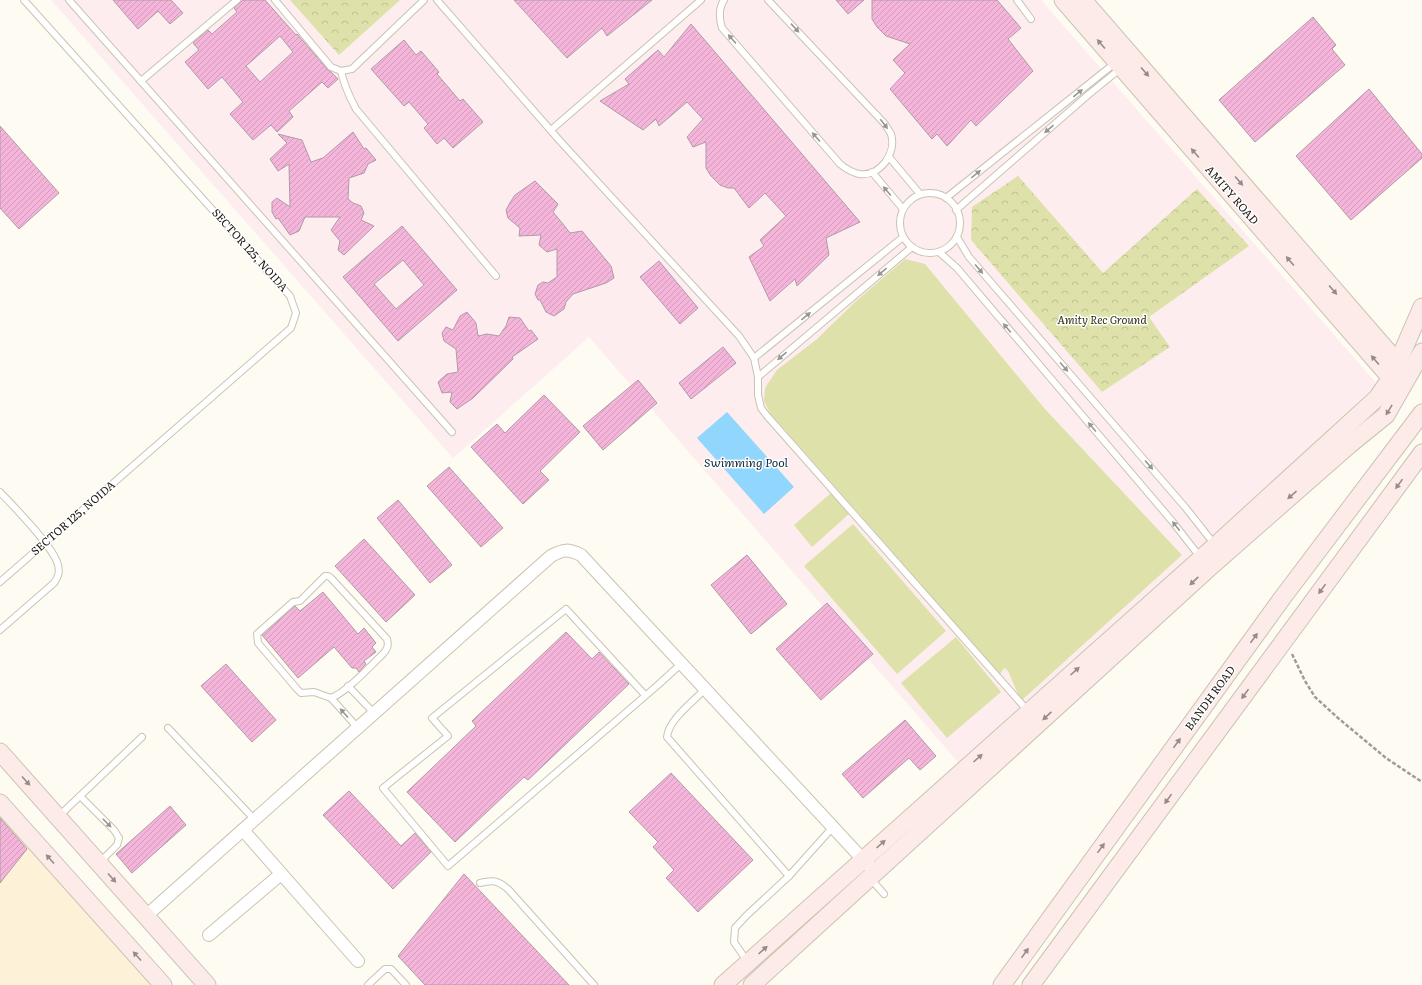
<svg xmlns="http://www.w3.org/2000/svg" width="1422" height="985" font-family="Literata,serif">
<defs>
<pattern id="park-crowns" width="20" height="18" patternUnits="userSpaceOnUse"><rect width="20" height="18" fill="#dee2aa"/><path d="M2 6a3 3 0 1 1 6 0M12 15a3 3 0 1 1 6 0" fill="none" stroke="#bec191"/></pattern>
<pattern id="building-hatch" width="6" height="6" patternUnits="userSpaceOnUse"><rect width="6" height="6" fill="#f5b5da"/><path d="M-1 1l2-2M0 6l6-6M5 7l2-2" fill="none" stroke="#d19bba"/></pattern>
</defs>
<rect width="100%" height="100%" fill="#fefbf3"/>
<!-- built -->
<polygon fill="#fdf2d7" points="0,794 170,985 0,985"/>
<!-- education -->
<polygon fill="#fdedee" points="51,0 1041,0 1377,384 964,769 589,337 453,458"/>
<!-- park -->
<g fill="url(#park-crowns)">
<polygon points="290,0 400,0 339,55"/>
<polygon points="1018,176 1103,273 1197,189 1249,246 1149,317 1170,347 1102,392 971,240 972,207"/>
</g>
<!-- pitch -->
<g fill="#dee2aa">
<polygon points="905,259 925,264 1044,408 1182,555 1021,701 1008,671 1004,668 999,676 898,558 770,413 764,401 765,388 777,370 817,339 856,301"/>
<polygon points="831,493 849,514 812,547 794,525"/>
<polygon points="853,524 946,631 897,674 804,566"/>
<polygon points="956,637 1001,692 947,738 901,683"/>
</g>
<!-- water -->
<polygon fill="#91d6fc" points="727,412 794,487 764,514 697,438"/>
<!-- building -->
<g fill="url(#building-hatch)" stroke="#af9ba6" fill-rule="evenodd">
<polygon points="113,0 171,0 183,13 170,24 158,11 138,29"/>
<path d="M 243,0 L 265,0 L 296,35 L 297,34 L 328,70 L 331,72 L 338,79 L 328,88 L 322,82 L 289,111 L 293,117 L 277,132 L 271,125 L 253,140 L 230,114 L 243,102 L 222,77 L 208,89 L 185,62 L 199,50 L 193,43 L 208,30 L 212,34 L 237,12 L 234,8 ZM 280,36 L 293,52 L 260,82 L 246,66 Z"/>
<polygon points="514,0 652,0 607,36 602,28 567,58"/>
<polygon points="836,0 864,0 848,14"/>
<polygon points="872,0 997,0 1021,28 1008,39 1033,71 976,126 971,120 947,146 937,134 932,139 890,89 905,73 893,60 910,44 886,36 877,27 872,19"/>
<polygon points="1313,17 1336,45 1332,49 1345,65 1255,142 1219,100"/>
<polygon points="691,24 860,222 826,238 829,255 797,286 795,279 770,301 749,257 764,246 760,240 786,216 765,193 749,208 734,188 728,188 720,185 711,176 706,168 706,142 693,147 687,137 703,119 687,102 659,126 656,119 643,130 600,101 629,84 625,79 658,50 664,57"/>
<polygon points="404,40 416,55 421,51 439,72 437,74 460,101 463,99 483,122 453,148 444,138 437,144 424,128 428,124 409,102 404,106 371,69"/>
<polygon points="1369,89 1422,154 1422,158 1351,220 1296,156"/>
<polygon points="0,126 59,193 19,229 0,208"/>
<polygon points="353,132 364,149 366,148 376,160 368,164 364,173 349,178 348,199 353,203 361,206 364,213 361,220 374,226 344,255 338,250 340,241 331,230 340,217 305,217 299,231 290,235 278,218 276,219 272,212 272,202 277,198 290,207 289,164 278,171 270,159 287,143 278,134 302,140 311,162 323,158"/>
<polygon points="535,181 558,204 553,212 563,224 570,233 582,231 611,266 614,278 606,283 573,294 566,302 564,309 554,316 546,312 540,300 538,300 535,294 538,285 543,282 548,283 557,277 557,249 547,252 539,245 541,235 519,236 520,228 508,218 506,210 511,201 515,195"/>
<path d="M 402,226 L 457,290 L 398,341 L 343,277 ZM 403,260 L 424,285 L 396,309 L 374,284 Z"/>
<polygon points="659,261 698,308 680,324 640,277"/>
<polygon points="467,312 476,323 478,336 487,334 499,336 506,326 509,317 520,318 529,331 531,330 538,339 512,357 513,359 473,398 457,409 450,402 452,392 442,393 438,382 447,374 458,372 456,349 444,341 442,333 446,327 453,330 460,316"/>
<polygon points="723,347 736,363 691,399 679,383"/>
<polygon points="638,380 657,403 603,450 583,426"/>
<polygon points="544,395 580,432 540,471 549,480 523,504 471,447 497,424 505,433"/>
<polygon points="449,467 503,528 481,547 427,486"/>
<polygon points="398,500 452,565 430,583 377,518"/>
<polygon points="364,539 415,595 386,622 335,566"/>
<polygon points="747,555 787,604 751,634 711,585"/>
<polygon points="323,592 358,634 364,628 376,643 372,647 376,652 364,661 366,664 359,672 356,668 352,668 334,647 298,678 262,635 295,606 300,611"/>
<polygon points="827,603 873,654 821,700 776,649"/>
<polygon points="566,632 592,659 599,652 629,684 528,780 524,777 455,842 407,792 476,726 472,721"/>
<polygon points="226,664 276,720 252,742 201,686"/>
<polygon points="905,720 936,756 920,770 909,758 863,798 842,774"/>
<polygon points="671,773 753,860 698,912 666,878 674,870 653,847 658,842 629,812"/>
<polygon points="349,791 401,846 415,833 431,852 393,889 323,815"/>
<polygon points="170,806 186,825 132,873 116,854"/>
<polygon points="0,818 27,849 0,883"/>
<polygon points="464,874 569,985 425,985 398,956"/>
</g>
<g fill="none" stroke-linecap="round" stroke-linejoin="round">
<defs>
<g id="lane">
<polyline points="69,0 452,432"/>
<polyline points="275,0 331,67 341,71 352,69 424,0"/>
<polyline points="437,0 560,141 739,336 754,358 758,377 758,395 761,408 768,417 1028,711"/>
<path d="M 724,0 C 718,9 719,18 722,28 L 840,164 C 846,169 851,172 859,174 C 880,177 897,153 891,134 C 889,130 886,126 884,123 L 768,0"/>
<polyline points="1017,0 1031,19"/>
<path d="M 341,71 C 344,85 349,96 356,109 L 496,276"/>
<polyline points="141,81 237,0"/>
<polyline points="551,130 701,0"/>
<polyline points="889,157 920,194"/>
<polyline points="872,172 903,209"/>
<circle cx="930" cy="223" r="30"/>
<polyline points="946,198 1115,63"/>
<polyline points="956,210 1088,95 1120,69"/>
<polyline points="957,237 969,257 1185,507 1215,545"/>
<polyline points="939,252 957,268 1172,521 1200,557"/>
<polyline points="754,358 903,237"/>
<polyline points="758,377 912,247"/>
<path d="M 0,492 C 14,507 54,547 58,565 C 60,573 58,577 54,583 L 0,630"/>
<path d="M 325,576 L 328,576 L 331,578 L 387,639 C 389,646 387,650 382,655 C 369,667 347,692 331,698 L 314,692 L 301,693 L 297,689 L 258,643 L 257,634 L 293,602 L 300,601 Z"/>
<polyline points="0,582 291,328 296,313 290,296 24,0"/>
<polyline points="348,686 374,713"/>
<path d="M 705,689 C 693,702 669,719 667,737 L 789,876 L 746,916 L 735,928 L 734,942 L 747,961"/>
<polyline points="645,695 566,609 432,718 448,736 383,788 448,866 659,684 682,663"/>
<polyline points="331,698 358,728"/>
<polyline points="168,728 255,820"/>
<polyline points="80,796 114,830 119,838 117,845 99,863"/>
<polyline points="59,816 142,737"/>
<polyline points="789,876 833,827"/>
<polyline points="870,878 884,894"/>
<path d="M 480,883 C 493,880 497,880 508,889 L 594,985"/>
<polyline points="368,985 385,969 391,969 406,985"/>
</g>
<g id="street">
<polyline points="243,830 358,961"/>
<path d="M 146,916 L 551,556 C 564,549 568,549 581,555 L 868,865"/>
<polyline points="209,935 281,874"/>
</g>
<g id="secondary">
<polyline points="1063,0 1396,384"/>
<polyline points="1083,0 1404,370"/>
<polyline points="0,752 207,985"/>
<polyline points="0,803 163,985"/>
<polyline points="723,985 1216,545 1377,398 1391,378 1422,307"/>
<polyline points="752,985 1209,568 1349,445 1386,415 1422,352"/>
<polyline points="1002,985 1283,597 1422,413"/>
<polyline points="1031,985 1422,453"/>
</g>
</defs>
<!-- lane casing -->
<use href="#lane" stroke="#cac3af" stroke-width="8"/>
<!-- street casing -->
<use href="#street" stroke="#cac3af" stroke-width="14"/>
<!-- secondary casing -->
<use href="#secondary" stroke="#cac3af" stroke-width="19"/>
<!-- path -->
<polyline stroke="#a09d96" stroke-width="2.5" stroke-dasharray="4 2" stroke-linecap="butt" points="1292,654 1305,681 1315,697 1338,718 1386,758 1422,782"/>
<!-- lane -->
<use href="#lane" stroke="#fff" stroke-width="6"/>
<!-- street -->
<use href="#street" stroke="#fff" stroke-width="12"/>
<!-- secondary -->
<use href="#secondary" stroke="#fcebe8" stroke-width="17"/>
</g>
<!-- one-way arrows -->
<defs><path id="oneway-solid" d="M-6-.8H1V-3.2L6.5 0L1 3.2V.8H-6Z"/></defs>
<g fill="#989693">
<use href="#oneway-solid" transform="translate(795 28) rotate(47)"/>
<use href="#oneway-solid" transform="translate(732 39) rotate(-131)"/>
<use href="#oneway-solid" transform="translate(1078 93) rotate(-39)"/>
<use href="#oneway-solid" transform="translate(884 124) rotate(53)"/>
<use href="#oneway-solid" transform="translate(1049 129) rotate(139)"/>
<use href="#oneway-solid" transform="translate(816 137) rotate(-131)"/>
<use href="#oneway-solid" transform="translate(976 174) rotate(-39)"/>
<use href="#oneway-solid" transform="translate(887 191) rotate(-130)"/>
<use href="#oneway-solid" transform="translate(979 269) rotate(49)"/>
<use href="#oneway-solid" transform="translate(882 272) rotate(140)"/>
<use href="#oneway-solid" transform="translate(806 316) rotate(-39)"/>
<use href="#oneway-solid" transform="translate(1007 328) rotate(-130)"/>
<use href="#oneway-solid" transform="translate(782 356) rotate(140)"/>
<use href="#oneway-solid" transform="translate(1064 367) rotate(49)"/>
<use href="#oneway-solid" transform="translate(1092 427) rotate(-130)"/>
<use href="#oneway-solid" transform="translate(1149 465) rotate(49)"/>
<use href="#oneway-solid" transform="translate(1176 526) rotate(-128)"/>
<use href="#oneway-solid" transform="translate(344 713) rotate(-132)"/>
<use href="#oneway-solid" transform="translate(107 823) rotate(45)"/>
</g>
<g fill="#968b86">
<use href="#oneway-solid" transform="translate(1101 44) rotate(-131)"/>
<use href="#oneway-solid" transform="translate(1145 72) rotate(49)"/>
<use href="#oneway-solid" transform="translate(1195 153) rotate(-131)"/>
<use href="#oneway-solid" transform="translate(1239 181) rotate(49)"/>
<use href="#oneway-solid" transform="translate(1290 261) rotate(-131)"/>
<use href="#oneway-solid" transform="translate(1333 290) rotate(49)"/>
<use href="#oneway-solid" transform="translate(1375 360) rotate(-131)"/>
<use href="#oneway-solid" transform="translate(1389 410) rotate(121)"/>
<use href="#oneway-solid" transform="translate(1399 484) rotate(126)"/>
<use href="#oneway-solid" transform="translate(1292 495) rotate(139)"/>
<use href="#oneway-solid" transform="translate(1194 581) rotate(137)"/>
<use href="#oneway-solid" transform="translate(1322 589) rotate(126)"/>
<use href="#oneway-solid" transform="translate(1254 638) rotate(-54)"/>
<use href="#oneway-solid" transform="translate(1075 671) rotate(-42)"/>
<use href="#oneway-solid" transform="translate(1245 694) rotate(126)"/>
<use href="#oneway-solid" transform="translate(1047 716) rotate(137)"/>
<use href="#oneway-solid" transform="translate(1177 743) rotate(-54)"/>
<use href="#oneway-solid" transform="translate(978 758) rotate(-42)"/>
<use href="#oneway-solid" transform="translate(26 781) rotate(48)"/>
<use href="#oneway-solid" transform="translate(1168 799) rotate(126)"/>
<use href="#oneway-solid" transform="translate(881 844) rotate(-42)"/>
<use href="#oneway-solid" transform="translate(1101 848) rotate(-54)"/>
<use href="#oneway-solid" transform="translate(50 859) rotate(-132)"/>
<use href="#oneway-solid" transform="translate(112 878) rotate(48)"/>
<use href="#oneway-solid" transform="translate(763 950) rotate(-42)"/>
<use href="#oneway-solid" transform="translate(1025 953) rotate(-54)"/>
<use href="#oneway-solid" transform="translate(137 956) rotate(-132)"/>
</g>
<g text-anchor="middle" stroke-width="3" stroke-linejoin="round" paint-order="stroke">
<!-- street labels -->
<g font-size="11" fill="#19160f" stroke="#fff">
<text transform="translate(1232 195) rotate(49)" y="4">AMITY ROAD</text>
<text transform="translate(250 250) rotate(48)" y="4">SECTOR 125, NOIDA</text>
<text transform="translate(73 518) rotate(-41)" y="4">SECTOR 125, NOIDA</text>
<text transform="translate(1210 698) rotate(-54)" y="4">BANDH ROAD</text>
</g>
<!-- park labels -->
<g font-size="11" font-style="italic" fill="#2f3013" stroke="#fff">
<text x="1102" y="324">Amity Rec Ground</text>
</g>
<!-- water labels -->
<g font-size="12" font-style="italic" fill="#0d2d3d" stroke="#fff">
<text x="746" y="467">Swimming Pool</text>
</g>
</g>
</svg>
